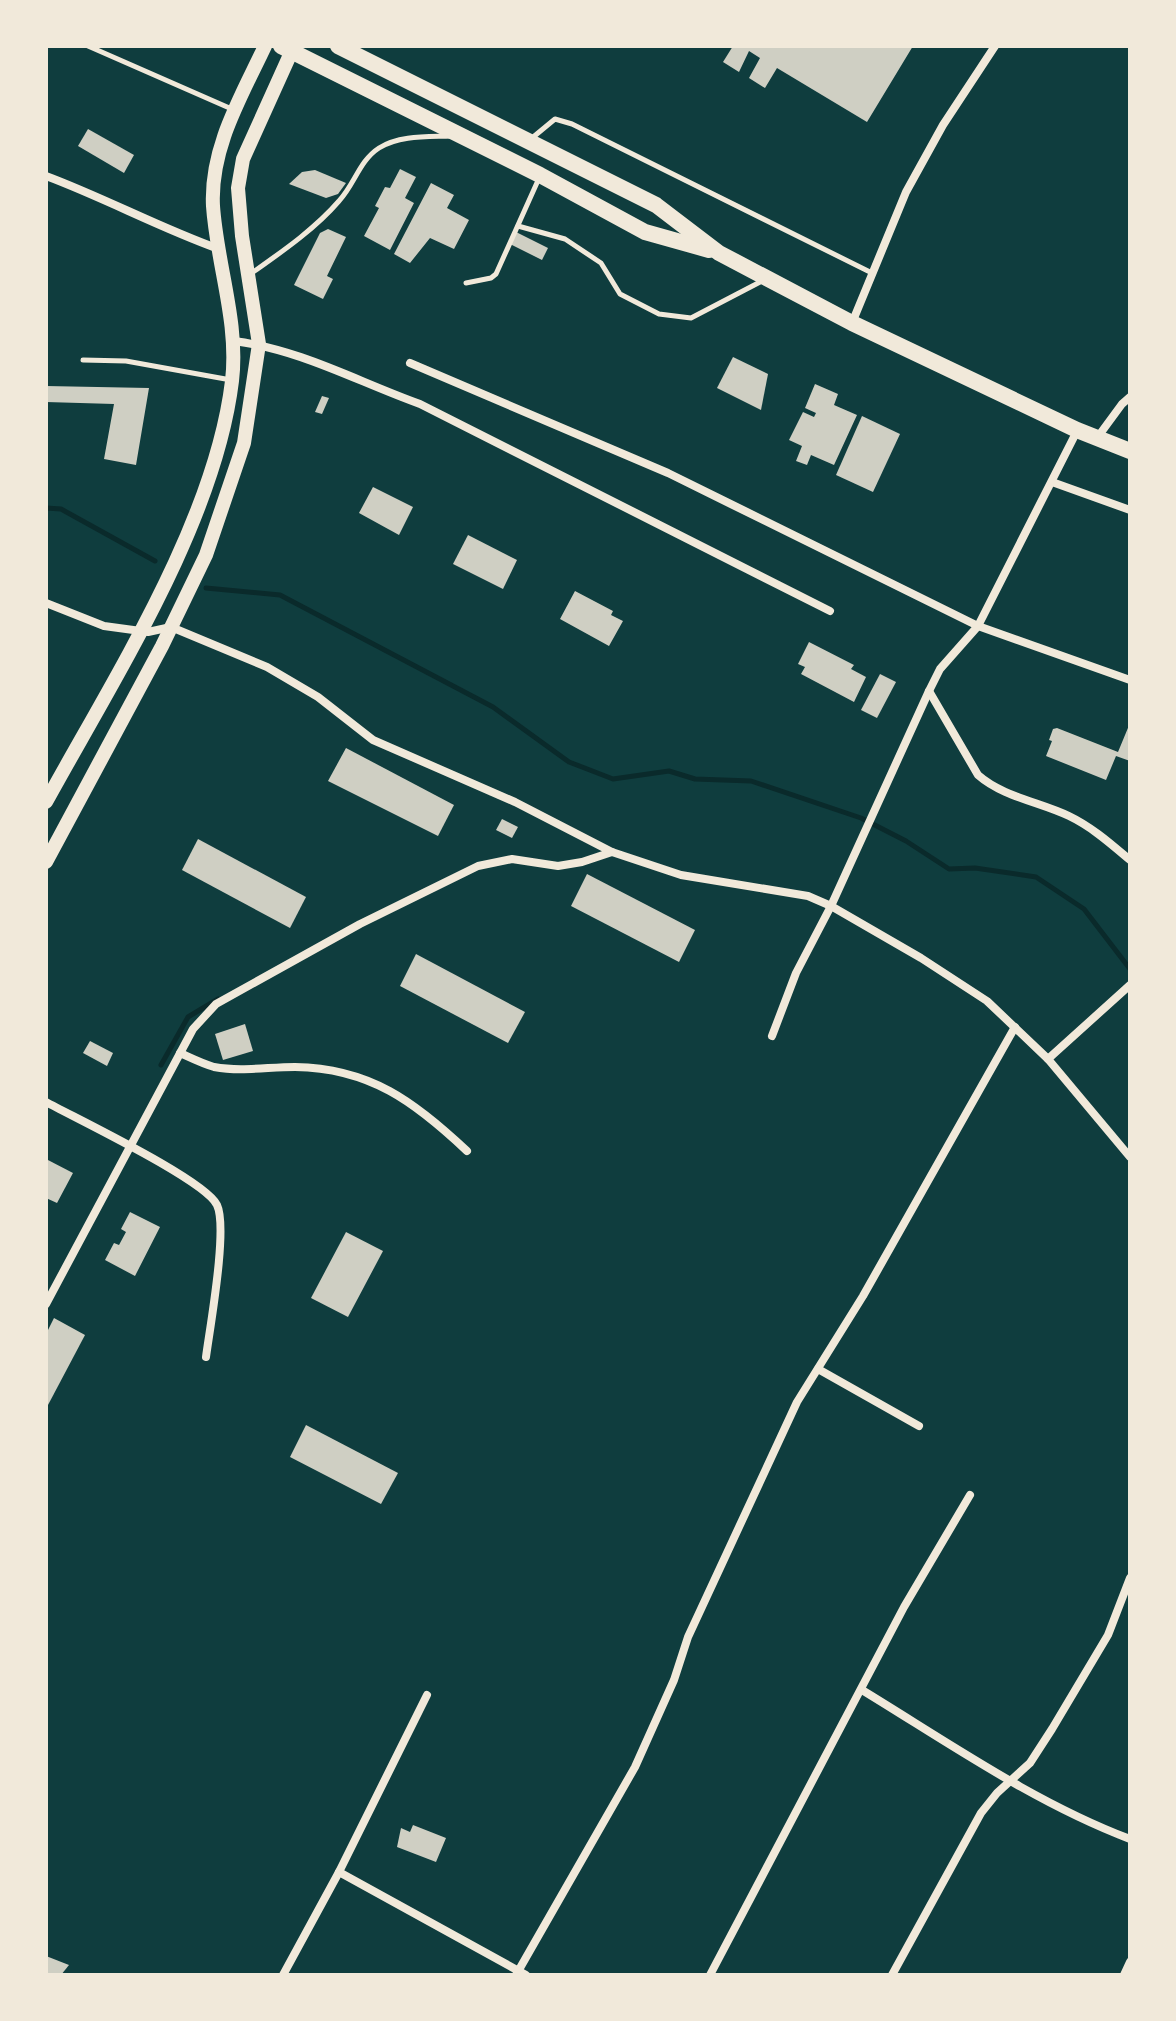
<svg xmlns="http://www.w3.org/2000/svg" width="1176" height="2021" font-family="Helvetica,sans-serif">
<rect width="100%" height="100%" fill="#0f3d3e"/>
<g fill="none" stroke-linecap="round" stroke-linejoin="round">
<!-- stream -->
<g stroke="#0a2a2b" stroke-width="5">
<polyline points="46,508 61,509 155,561"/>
<polyline points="206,588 280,595 493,707 569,762 613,779 669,771 695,779 751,781 861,818 906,841 949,869 975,868 1036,877 1084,909 1130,969"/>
<polyline points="161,1065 188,1017 218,999"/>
</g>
</g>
<!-- building -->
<g fill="#cfcfc3">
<polygon points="733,46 913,46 867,122 777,68 765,88 749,78 760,58 749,51 739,72 723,62"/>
<polygon points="88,129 134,155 124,173 78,146"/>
<polygon points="400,169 416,177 405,198 414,203 390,250 364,236 379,208 375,206 385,187 390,188"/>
<polygon points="315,170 346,183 338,194 326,198 289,184 302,172"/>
<polygon points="431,183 454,195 447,208 469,220 454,249 430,238 410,263 394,254"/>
<polygon points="328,229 346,237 327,276 333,279 323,299 294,285 320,233"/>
<polygon points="516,232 548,248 542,260 510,244"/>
<polygon points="733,357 768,374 761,410 717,388"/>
<polygon points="815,384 838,394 834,405 857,415 834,465 811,455 807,465 796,461 802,446 789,440 803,412 814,417 816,413 805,408"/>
<polygon points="46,386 149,388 136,465 104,459 114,404 46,402"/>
<polygon points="322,396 329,398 322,414 315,412"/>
<polygon points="862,416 900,434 873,492 836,475"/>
<polygon points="373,487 413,507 399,535 359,513"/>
<polygon points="468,535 517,560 503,589 453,564"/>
<polygon points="575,591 613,611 611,615 623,621 609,646 560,619"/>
<polygon points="809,642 854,665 851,669 866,677 854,702 801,674 805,667 798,664"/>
<polygon points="880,674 896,682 877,718 861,710"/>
<polygon points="1130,723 1130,761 1116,756 1106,780 1046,756 1052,741 1049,740 1053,729 1057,728 1118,752"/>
<polygon points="346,748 454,805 438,836 328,781"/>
<polygon points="502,819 518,827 512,838 496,830"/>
<polygon points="198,839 306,897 290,928 182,870"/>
<polygon points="587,874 695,930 679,962 571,906"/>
<polygon points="416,954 525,1012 508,1043 400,986"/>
<polygon points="245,1024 253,1051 223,1060 215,1034"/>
<polygon points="90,1041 113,1053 107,1066 83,1053"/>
<polygon points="46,1159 73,1173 57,1203 46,1198"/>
<polygon points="130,1212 160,1227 135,1276 105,1260 114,1243 119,1245 126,1232 121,1229"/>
<polygon points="346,1232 383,1251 348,1317 311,1298"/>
<polygon points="54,1318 85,1335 48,1405 46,1404 46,1334"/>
<polygon points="306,1425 398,1473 381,1504 290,1457"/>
<polygon points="413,1825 446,1838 436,1862 397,1847 401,1828 410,1832"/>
<polygon points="46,1956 69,1965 61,1975 46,1975"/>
</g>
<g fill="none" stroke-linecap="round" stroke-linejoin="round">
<!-- service -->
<g stroke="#f1e9da" stroke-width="5">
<polyline points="88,46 234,110"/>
<polyline points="532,138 555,119 572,124 872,273"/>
<polyline points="518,226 565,239 601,263 620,294 659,314 691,318 762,281"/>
<path d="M 249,275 C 280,253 314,230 339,201 C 355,184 359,161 379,148 C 400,135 428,137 451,136"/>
<polyline points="466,283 491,278 496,274 540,176"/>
<polyline points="83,360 126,361 231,380"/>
</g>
<!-- minor -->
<g stroke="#f1e9da" stroke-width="8">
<path d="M 46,176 C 105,198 160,228 219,249"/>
<polyline points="852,323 906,192 943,125 995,46"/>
<path d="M 234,341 C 302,350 356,381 420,404 L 830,611"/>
<polyline points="410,363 668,473 978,626 1130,680"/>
<polyline points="1097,438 1122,404 1130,397"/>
<polyline points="1052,482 1130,510"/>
<polyline points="46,603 104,626 148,632 171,627 267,667 318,697 373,740 515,802 612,852 681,875 808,896 831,906 921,958 987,1001 1048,1059 1130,1157"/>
<path d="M 929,691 L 978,775 C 1003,797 1040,802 1069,816 C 1092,827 1111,844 1130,860"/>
<polyline points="772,1036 796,973 831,906 929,691 940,669 978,626 1077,431"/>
<path d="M 180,1053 C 191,1058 203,1064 214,1067 C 241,1072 268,1067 295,1067 C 370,1068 415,1102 467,1151"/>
<polyline points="1048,1059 1130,985"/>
<path d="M 46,1102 C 77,1119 205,1180 217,1205 C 228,1228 210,1327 206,1357"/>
<polyline points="46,1304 193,1029 216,1004 360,924 478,866 512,859 558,866 582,862 612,852"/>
<polyline points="818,1369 919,1426"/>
<path d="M 862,1690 C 949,1743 1035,1803 1130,1839"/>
<polyline points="339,1872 526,1975"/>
<polyline points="283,1975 339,1872 427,1695"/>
<polyline points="516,1975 635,1767 674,1680 688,1637 797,1402 863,1296 1015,1027"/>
<polyline points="710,1975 904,1607 970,1495"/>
<polyline points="892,1975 981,1813 997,1793 1030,1763 1052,1729 1108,1635 1130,1578"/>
<polyline points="1124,1975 1130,1962"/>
</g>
<!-- primary -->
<g stroke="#f1e9da" stroke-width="14">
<path d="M 46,802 C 114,678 215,522 232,381 C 239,322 217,265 213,206 C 210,148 241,97 265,46"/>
<polyline points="46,862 162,646 206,555 244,443 259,344 242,236 238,188 243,159 294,46"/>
</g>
<!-- trunk -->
<g stroke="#f1e9da" stroke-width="16">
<polyline points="281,46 540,175 645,232 709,250"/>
<polyline points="338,46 656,205 719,253 852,323 1077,430 1130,451"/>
</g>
</g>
<!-- border -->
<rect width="1176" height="2021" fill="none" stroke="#f1e9da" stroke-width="96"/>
</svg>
